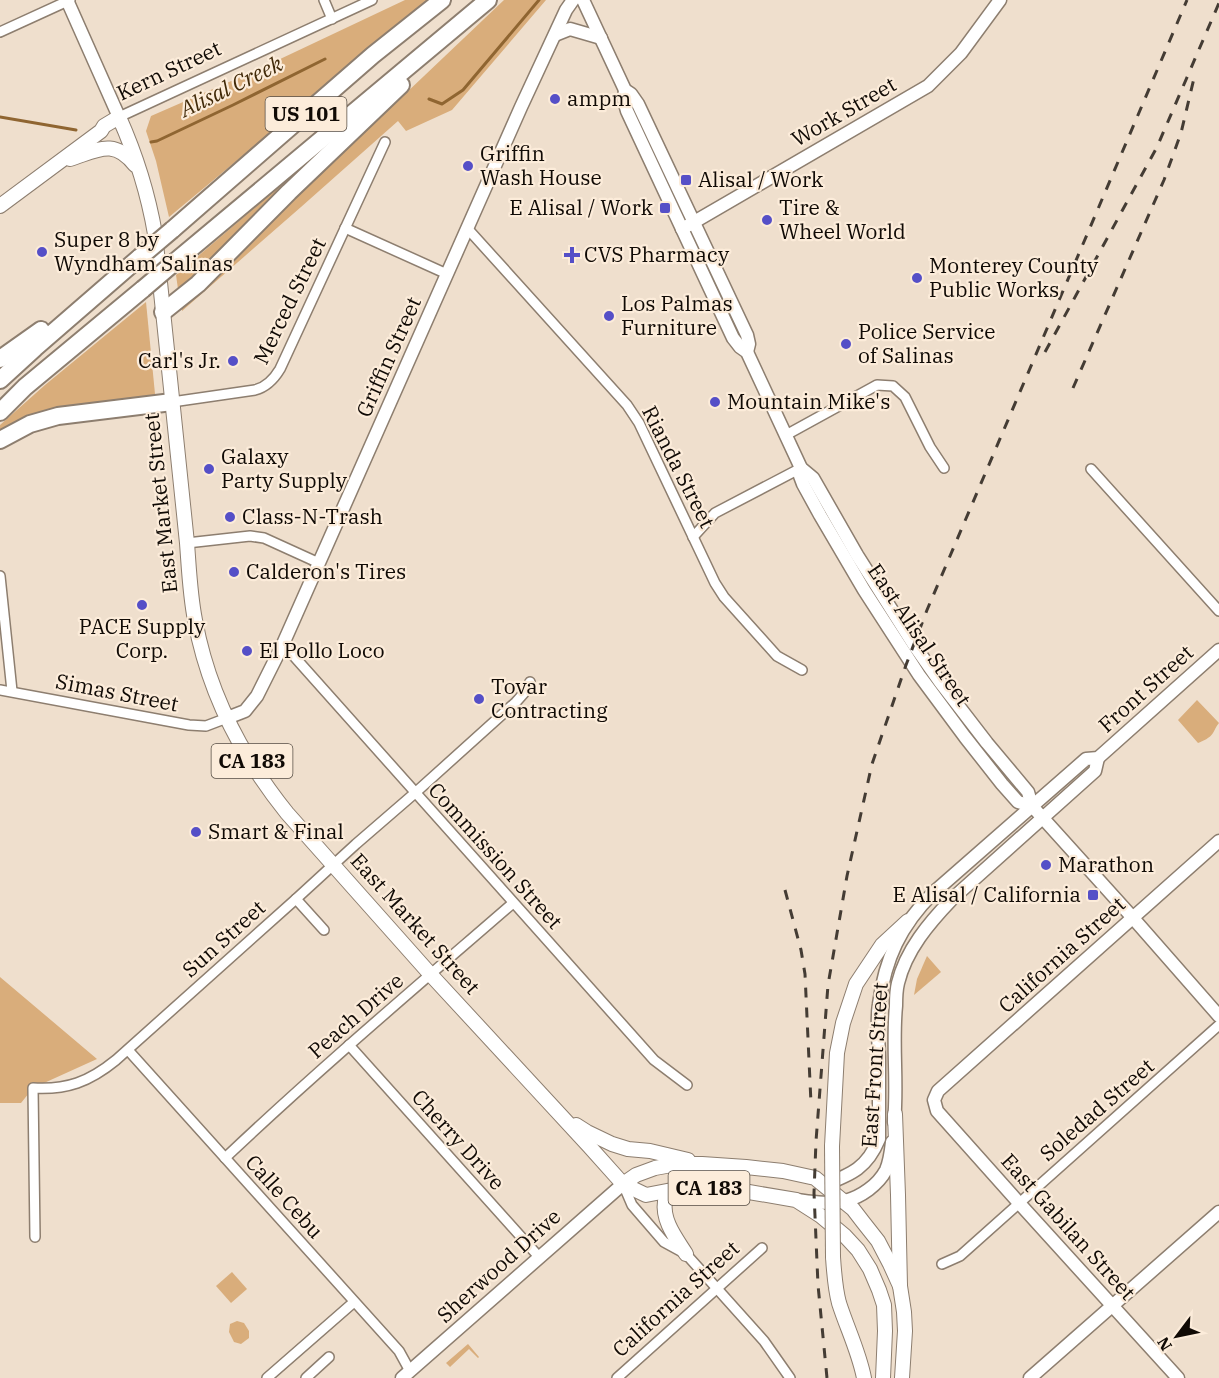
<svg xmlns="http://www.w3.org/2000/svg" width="1219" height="1378" font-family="'IBM Plex Serif',serif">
<rect width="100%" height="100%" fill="#efdfcd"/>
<!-- green -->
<g fill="#d9ad7b">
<polygon points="405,0 430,0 169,217 156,161 146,131 151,116 259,69"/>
<polygon points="504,0 546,0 452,110 406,131 398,121 301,207 182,311 182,306"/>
<polygon points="316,155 320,158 186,286 178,289 176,275"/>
<polygon points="146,302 155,394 152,397 0,436 0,425 45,385"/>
<path d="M 1197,700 L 1219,723 C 1216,726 1215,730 1213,733 C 1210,738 1203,741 1198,743 L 1178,720 Z"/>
<polygon points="927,956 941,972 914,995 917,979"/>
<polygon points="0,977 97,1059 33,1088 21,1103 0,1103"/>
<polygon points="232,1272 247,1289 231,1303 216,1286"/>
<polygon points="237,1321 244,1323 249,1331 249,1338 241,1344 234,1342 229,1332 230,1324"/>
<polygon points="468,1344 479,1357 478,1358 469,1349 450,1367 446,1363"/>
</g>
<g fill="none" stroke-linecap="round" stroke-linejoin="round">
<!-- stream -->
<g stroke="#8f6531" stroke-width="3">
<polyline points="429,99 442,104 463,90 539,0"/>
<polyline points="0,117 76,130"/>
<polyline points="151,142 157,141 233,105 325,59"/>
</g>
<defs>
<g id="street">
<polyline points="324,0 332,19"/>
<polyline points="0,32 70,0"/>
<polyline points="119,117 372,0"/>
<polyline points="345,228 447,274"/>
<polyline points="467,228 627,405 639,423 715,583 724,597 777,656 802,670"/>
<path d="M 172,402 L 255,390 C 267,387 274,379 280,369 L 385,142"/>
<polyline points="786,435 877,385 893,386 905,397 930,447 944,468"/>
<polyline points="1091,469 1219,611"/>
<polyline points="693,537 715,513 801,468"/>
<polyline points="187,543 250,536 264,538 319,563"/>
<polyline points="0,576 12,691"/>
<polyline points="283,644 654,1060 687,1085"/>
<polyline points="0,690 189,725 206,726 227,718"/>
<polyline points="296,899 324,930"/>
<polyline points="349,1045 540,1258"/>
<polyline points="128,1050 399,1351 410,1371"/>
<path d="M 225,1158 C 318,1070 416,987 513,903"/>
<polyline points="623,1184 632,1205 664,1242 686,1254 764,1341 790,1378"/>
<path d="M 35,1237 L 33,1088 C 67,1090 89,1082 116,1060 L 296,899 L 356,844 L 415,793 L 516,702 L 524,693 L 530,682"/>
<polyline points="942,1264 960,1256 1219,1025"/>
<polyline points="267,1378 354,1302"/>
<polyline points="306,1378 329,1357"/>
<polyline points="617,1378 762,1248"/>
</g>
<g id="secondary">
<polyline points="67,0 119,117"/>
<polyline points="583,0 625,90 631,94 638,104 747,335 749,344 747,352"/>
<polyline points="555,35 570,29 601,38"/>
<polyline points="625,90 624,100 627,111 733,338 740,347 747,352 801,468 813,478 857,555 914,645 940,682 987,743 1028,792 1032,806 1133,918 1219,1016"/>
<polyline points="682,229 928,86 961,53 1000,0"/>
<polyline points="801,468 800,476 803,484 820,515 864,590 919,675 965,737 1002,784 1018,802 1032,806"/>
<polyline points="227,718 245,711 257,696 283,644 521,107 566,10 573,0"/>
<path d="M 894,1122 C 898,1084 892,1045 896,1006 C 896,999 896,991 898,983 C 906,950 929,923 952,899 L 1095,771 L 1098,758"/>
<path d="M 824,1185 C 852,1174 867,1168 879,1139 C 879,1112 879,1086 879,1060 C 879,1041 876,1022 879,1004 C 885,959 900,926 933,893 L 1086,759 L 1098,758 L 1219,650"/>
<path d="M 797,1200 C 812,1202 830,1205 845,1201 C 861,1197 878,1185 886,1170 C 890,1161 891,1151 892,1142"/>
<polyline points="402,1378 623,1184"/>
<polyline points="1030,1378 1219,1212"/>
<polyline points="1178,1378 1019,1203 937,1111 934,1100 938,1091 1219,841"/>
</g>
<g id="primary">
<path d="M 70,159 C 98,150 114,138 135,165"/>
<path d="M 0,206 L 101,131 L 104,126 L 119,117 C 136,155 148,193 155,234 L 187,543 C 189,569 190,595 195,620 C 208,691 242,757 287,813 L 431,975 L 589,1146 L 623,1184 L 646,1195 L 677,1189 L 697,1186 L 743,1191 L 796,1200 L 821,1216 L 845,1236 L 858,1250 L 870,1269 L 879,1290 L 884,1305 L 885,1331 L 883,1378"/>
<polyline points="895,1114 898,1195 900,1286 904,1312 905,1331 902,1378"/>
<polyline points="576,1125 587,1132 612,1144 628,1149 650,1151 688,1160"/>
<polyline points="832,1146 837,1053 843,1023 856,984 882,945 908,921"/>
<polyline points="623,1184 636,1175 655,1168 677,1164 702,1164 746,1167 783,1171 815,1178 853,1209 863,1222 878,1241 890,1264 900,1286"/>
<path d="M 676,1189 L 665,1201 C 662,1221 676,1238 686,1254"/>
<path d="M 833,1257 C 834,1272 835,1288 839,1303 C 847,1328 859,1352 864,1378"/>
</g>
<g id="highway">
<polyline points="172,230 373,55 442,0"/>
<polyline points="176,261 488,0"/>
<polyline points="163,312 198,284 289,192 401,85"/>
<polyline points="0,359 41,330"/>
<polyline points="0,380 35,348 140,257"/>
<polyline points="0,412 25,387 143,289"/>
<polyline points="0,440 30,424 58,416 172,402"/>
</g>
</defs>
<!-- street casing -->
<use href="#street" stroke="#8d7e6f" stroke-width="12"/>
<!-- secondary casing -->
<use href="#secondary" stroke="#8d7e6f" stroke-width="15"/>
<!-- primary casing -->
<use href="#primary" stroke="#8d7e6f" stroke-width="16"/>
<!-- highway casing -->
<use href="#highway" stroke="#8d7e6f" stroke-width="20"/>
<!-- street -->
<use href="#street" stroke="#fff" stroke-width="9"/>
<!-- secondary -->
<use href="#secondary" stroke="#fff" stroke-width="12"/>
<!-- primary -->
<use href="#primary" stroke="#fff" stroke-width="14"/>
<!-- highway -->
<use href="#highway" stroke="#fff" stroke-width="16"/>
<!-- rail -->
<g stroke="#443c34" stroke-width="3" stroke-dasharray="10 10" stroke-linecap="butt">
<polyline points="1045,352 1157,147 1219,3"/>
<polyline points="1073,388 1164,180 1181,133 1195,74"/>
<polyline points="785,890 801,950 805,974 811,1103"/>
<polyline points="827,1378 818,1285 814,1193 816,1141 828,985 847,876 872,764 906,665 927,610 1187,0"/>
</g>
<defs>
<polyline id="primary-bridge" points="832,1146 833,1257"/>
<g id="highway-bridge">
<polyline points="140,257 172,230"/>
<polyline points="143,289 176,261"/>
</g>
</defs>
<!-- primary-bridge casing -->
<use href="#primary-bridge" stroke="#8d7e6f" stroke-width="16" stroke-linecap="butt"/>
<!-- highway-bridge casing -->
<use href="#highway-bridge" stroke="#8d7e6f" stroke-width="20" stroke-linecap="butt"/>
<!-- primary-bridge -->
<use href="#primary-bridge" stroke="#fff" stroke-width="14"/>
<!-- highway-bridge -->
<use href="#highway-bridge" stroke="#fff" stroke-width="16"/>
</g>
<!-- markers -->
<g fill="#554fc7" stroke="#fcecda" stroke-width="2">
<circle cx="555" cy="99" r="6"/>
<circle cx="468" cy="166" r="6"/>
<rect x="680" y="174" width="12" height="12" rx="3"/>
<rect x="659" y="202" width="12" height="12" rx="3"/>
<circle cx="767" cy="220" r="6"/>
<circle cx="42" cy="252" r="6"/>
<path d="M569 246h6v6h6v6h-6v6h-6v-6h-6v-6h6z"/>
<circle cx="917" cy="278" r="6"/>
<circle cx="609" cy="316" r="6"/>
<circle cx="846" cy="344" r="6"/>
<circle cx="233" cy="361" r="6"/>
<circle cx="715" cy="402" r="6"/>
<circle cx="209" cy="469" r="6"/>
<circle cx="230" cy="517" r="6"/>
<circle cx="234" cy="572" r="6"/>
<circle cx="142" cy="605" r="6"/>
<circle cx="247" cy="651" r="6"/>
<circle cx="479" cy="699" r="6"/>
<circle cx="196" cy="832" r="6"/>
<circle cx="1046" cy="865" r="6"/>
<rect x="1087" y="889" width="12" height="12" rx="3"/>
</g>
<g text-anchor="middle" stroke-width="4.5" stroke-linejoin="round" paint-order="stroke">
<!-- shield labels -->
<g fill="#fcecda" stroke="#574e45" stroke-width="1.5">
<rect x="265.5" y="97" width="81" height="34" rx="4.5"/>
<rect x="211.5" y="744" width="81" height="34" rx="4.5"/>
<rect x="668.5" y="1171" width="81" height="34" rx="4.5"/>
</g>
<g font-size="20" font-weight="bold" fill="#100a05">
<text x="306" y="121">US 101</text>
<text x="252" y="768">CA 183</text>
<text x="709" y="1195">CA 183</text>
</g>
<!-- street labels -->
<g font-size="21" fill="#100a05" stroke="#fcecda">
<text transform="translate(169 71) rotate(-25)" y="7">Kern Street</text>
<text transform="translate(844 112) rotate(-30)" y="7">Work Street</text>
<text transform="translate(290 301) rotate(-64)" y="7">Merced Street</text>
<text transform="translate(389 357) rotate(-66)" y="7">Griffin Street</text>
<text transform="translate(678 467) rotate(63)" y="7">Rianda Street</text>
<text transform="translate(161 503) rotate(-96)" y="7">East Market Street</text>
<text transform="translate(919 635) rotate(56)" y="7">East Alisal Street</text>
<text transform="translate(1146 689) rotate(-42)" y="7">Front Street</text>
<text transform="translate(117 693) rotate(11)" y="7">Simas Street</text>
<text transform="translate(495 856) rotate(48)" y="7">Commission Street</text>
<text transform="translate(415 924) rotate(48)" y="7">East Market Street</text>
<text transform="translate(224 939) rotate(-42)" y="7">Sun Street</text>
<text transform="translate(1062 955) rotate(-42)" y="7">California Street</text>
<text transform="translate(356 1016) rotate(-41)" y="7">Peach Drive</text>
<text transform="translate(875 1065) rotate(-86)" y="7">East Front Street</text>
<text transform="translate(1097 1110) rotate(-41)" y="7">Soledad Street</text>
<text transform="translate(458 1140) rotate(48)" y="7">Cherry Drive</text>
<text transform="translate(284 1197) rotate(48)" y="7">Calle Cebu</text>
<text transform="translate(1068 1227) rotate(48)" y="7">East Gabilan Street</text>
<text transform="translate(499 1266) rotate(-42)" y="7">Sherwood Drive</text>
<text transform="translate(676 1299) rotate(-42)" y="7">California Street</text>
</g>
<!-- poi labels -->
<g font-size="21" fill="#100a05" stroke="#fcecda" text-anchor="start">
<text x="567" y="106">ampm</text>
<text x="480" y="161">Griffin<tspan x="480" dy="24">Wash House</tspan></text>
<text x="698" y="187">Alisal / Work</text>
<text x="653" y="215" text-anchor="end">E Alisal / Work</text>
<text x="779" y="215">Tire &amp;<tspan x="779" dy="24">Wheel World</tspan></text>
<text x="54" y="247">Super 8 by<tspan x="54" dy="24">Wyndham Salinas</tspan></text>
<text x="584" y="262">CVS Pharmacy</text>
<text x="929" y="273">Monterey County<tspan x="929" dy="24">Public Works</tspan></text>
<text x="621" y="311">Los Palmas<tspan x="621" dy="24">Furniture</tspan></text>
<text x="858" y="339">Police Service<tspan x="858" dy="24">of Salinas</tspan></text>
<text x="221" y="368" text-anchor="end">Carl's Jr.</text>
<text x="727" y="409">Mountain Mike's</text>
<text x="221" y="464">Galaxy<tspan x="221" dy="24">Party Supply</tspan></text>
<text x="242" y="524">Class-N-Trash</text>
<text x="246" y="579">Calderon's Tires</text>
<text x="142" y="634" text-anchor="middle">PACE Supply<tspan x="142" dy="24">Corp.</tspan></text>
<text x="259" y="658">El Pollo Loco</text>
<text x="491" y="694">Tovar<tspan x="491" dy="24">Contracting</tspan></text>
<text x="208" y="839">Smart &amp; Final</text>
<text x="1058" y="872">Marathon</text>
<text x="1081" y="902" text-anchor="end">E Alisal / California</text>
</g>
<!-- water labels -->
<g font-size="22" font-style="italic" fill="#412908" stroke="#fcecda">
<text transform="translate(231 86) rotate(-26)" y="8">Alisal Creek</text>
</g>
</g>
<!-- north arrow -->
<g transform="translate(1177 1336) rotate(238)" stroke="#fcecda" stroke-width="4.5" paint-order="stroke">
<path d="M0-4.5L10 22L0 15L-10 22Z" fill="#100a05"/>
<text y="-9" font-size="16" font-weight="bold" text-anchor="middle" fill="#100a05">N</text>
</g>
</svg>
